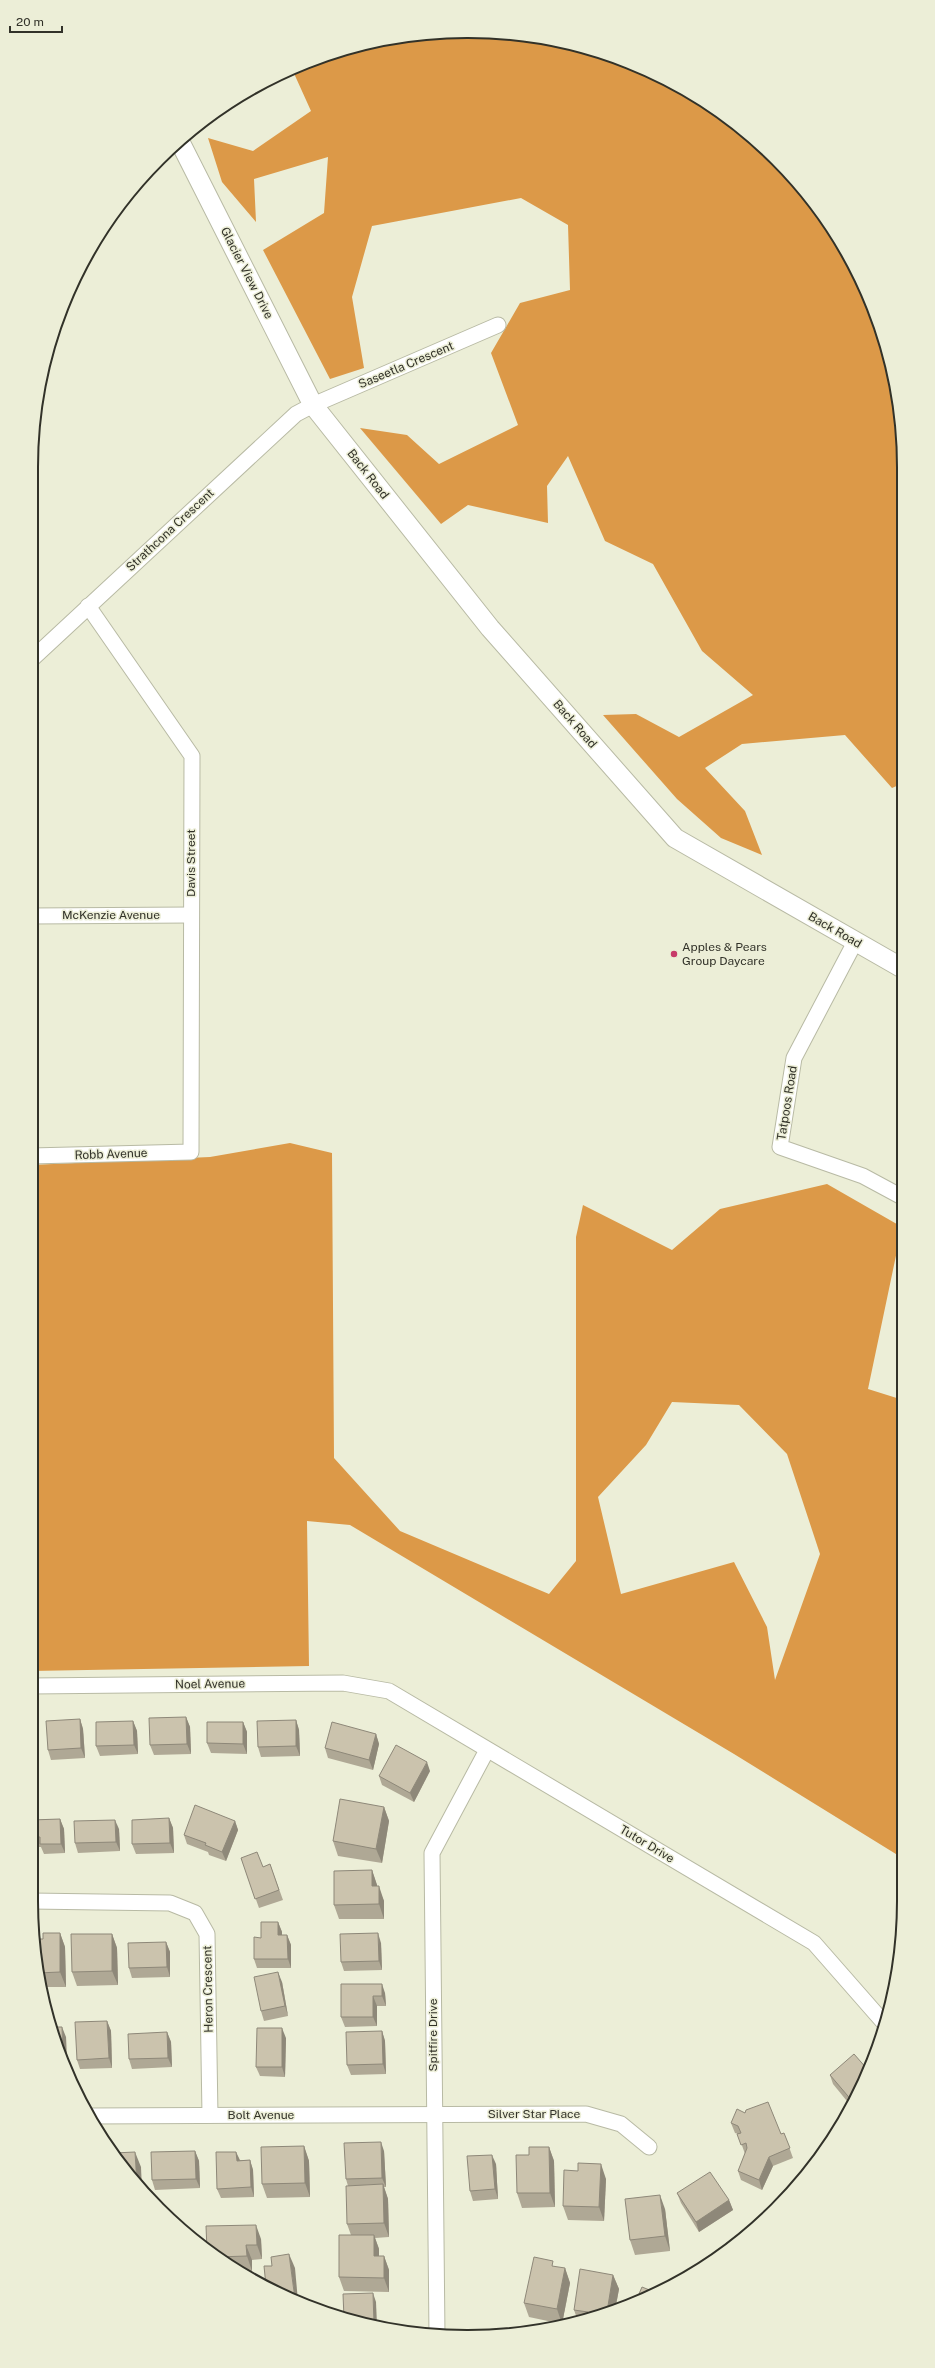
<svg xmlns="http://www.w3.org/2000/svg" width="935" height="2368" font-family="'Public Sans',sans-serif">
<rect width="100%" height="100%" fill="#eceed7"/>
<!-- forest -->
<g fill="#dc9948" fill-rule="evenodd">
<polygon points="439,32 524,35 608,54 710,105 796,180 859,275 889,354 900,410 901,784 892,788 845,735 742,744 705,768 745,811 762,855 721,838 677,799 603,715 636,714 679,737 753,695 702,651 653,564 605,541 568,456 547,486 548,523 468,505 441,524 360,428 407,435 439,464 518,425 491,353 520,303 570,290 568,225 521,198 372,226 352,297 364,368 330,379 263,250 324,213 328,157 254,179 256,222 222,182 208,138 253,151 311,111 292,69 354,46"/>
<path d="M 290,1143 L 332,1153 L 334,1458 L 400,1531 L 549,1594 L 576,1561 L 576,1237 L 583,1205 L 672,1250 L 720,1209 L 827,1184 L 902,1227 L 868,1389 L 903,1400 L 904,1859 L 734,1754 L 350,1525 L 307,1521 L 309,1666 L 31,1671 L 31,1165 L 210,1157 ZM 672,1402 L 739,1405 L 787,1454 L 820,1554 L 775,1680 L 767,1627 L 734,1562 L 621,1594 L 598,1497 L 646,1445 Z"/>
</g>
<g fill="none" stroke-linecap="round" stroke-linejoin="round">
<defs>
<g id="minor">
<polyline points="31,660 296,414 313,405 498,325"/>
<polyline points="31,916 191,915"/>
<polyline points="855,942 794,1058 780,1147 863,1176 902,1197"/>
<polyline points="31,1156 191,1152 192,756 88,606"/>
<polyline points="31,1686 343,1683 389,1691 814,1943 885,2024"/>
<polyline points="31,1901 170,1903 195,1913 207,1934 210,2115"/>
<polyline points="88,2116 586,2114 621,2124 649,2147"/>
<polyline points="437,2335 432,1853 487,1750"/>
</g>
<polyline id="tertiary" points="180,142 313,405 490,628 675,838 902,968"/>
</defs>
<!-- minor casing -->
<use href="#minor" stroke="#b8baa4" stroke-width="17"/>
<!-- tertiary casing -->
<use href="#tertiary" stroke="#b8baa4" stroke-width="21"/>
<!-- minor -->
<use href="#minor" stroke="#fff" stroke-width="15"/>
<!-- tertiary -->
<use href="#tertiary" stroke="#fff" stroke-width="19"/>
</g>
<!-- wall -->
<g fill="#afa895">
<polygon points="186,1717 190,1727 191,1754 154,1755 150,1745"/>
<polygon points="80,1719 83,1729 85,1758 51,1760 48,1750"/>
<polygon points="296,1720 299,1730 300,1756 261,1757 258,1747"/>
<polygon points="133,1721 137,1731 138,1754 100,1756 96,1746"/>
<polygon points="243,1722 247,1732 247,1754 211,1753 207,1743"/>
<polygon points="376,1734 379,1744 373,1770 328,1758 325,1748"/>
<polygon points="430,1771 414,1802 382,1785 379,1776"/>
<polygon points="384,1807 389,1821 382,1863 338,1856 333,1841"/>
<polygon points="169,1818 173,1828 174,1853 136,1854 132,1844"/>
<polygon points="60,1819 64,1829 65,1853 44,1854 41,1847 31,1847 31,1820"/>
<polygon points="235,1821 238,1830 226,1861 209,1855 208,1852 187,1844 184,1835"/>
<polygon points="119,1829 120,1851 78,1853 75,1843"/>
<polygon points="241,1858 263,1867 270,1864 283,1900 259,1908"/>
<polygon points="372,1870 377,1885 377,1886 384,1901 384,1919 339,1919 334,1905"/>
<polygon points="278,1922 282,1932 282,1935 287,1935 291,1945 291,1968 257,1968 254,1959 261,1938"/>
<polygon points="60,1933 65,1947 66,1987 40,1987 35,1939 43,1939"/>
<polygon points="112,1934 117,1948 118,1985 77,1986 72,1972"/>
<polygon points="166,1942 170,1952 170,1977 132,1978 129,1968"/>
<polygon points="381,1943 382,1970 344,1971 341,1962"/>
<polygon points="282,1982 288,2016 264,2021 261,2011"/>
<polygon points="341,1984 385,1993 386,2006 377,2006 377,2026 345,2027 341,2017"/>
<polygon points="107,2021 111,2031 112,2068 80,2069 77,2060"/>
<polygon points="382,2031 385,2041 386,2074 351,2075 347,2065"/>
<polygon points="167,2032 171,2042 172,2067 132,2069 129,2059"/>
<polygon points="66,2037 67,2067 66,2067 54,2041"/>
<polygon points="286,2038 285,2077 260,2076 256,2067"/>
<polygon points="868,2070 851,2106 833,2084 830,2075"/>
<polygon points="731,2123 781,2134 784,2133 793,2158 773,2166 762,2190 741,2180 738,2171 745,2154 738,2134 735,2133"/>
<polygon points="304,2146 309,2161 310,2197 267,2198 262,2184"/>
<polygon points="549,2147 554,2161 555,2207 522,2208 517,2193 529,2155"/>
<polygon points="195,2151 199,2161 200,2188 155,2190 152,2180"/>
<polygon points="384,2151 386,2187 384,2187 388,2199 389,2237 375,2238 379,2249 379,2256 384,2256 389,2270 389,2292 344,2291 339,2277 351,2235 347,2224 348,2186 346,2179"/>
<polygon points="236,2152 240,2160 250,2160 253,2170 254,2197 221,2198 217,2189"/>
<polygon points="496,2164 498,2199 473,2201 470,2191"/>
<polygon points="578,2171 606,2179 604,2221 568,2220 563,2206"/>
<polygon points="677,2193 729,2200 733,2210 699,2232 681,2203"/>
<polygon points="665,2209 670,2251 635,2255 630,2240"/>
<polygon points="261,2239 262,2259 252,2260 252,2271 238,2271 207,2250"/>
<polygon points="565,2268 570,2283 562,2324 529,2317 524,2303"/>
<polygon points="613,2275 619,2289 615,2310 578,2321 574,2310"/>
</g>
<!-- shaded-wall -->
<g fill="#8e8879">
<polygon points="186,1717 190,1727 191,1754 187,1744"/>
<polygon points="80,1719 83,1729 85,1758 81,1748"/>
<polygon points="296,1720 299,1730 300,1756 296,1746"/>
<polygon points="133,1721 137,1731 138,1754 134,1745"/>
<polygon points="243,1722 247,1732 247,1754 243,1744"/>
<polygon points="376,1734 379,1744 373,1770 369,1760"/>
<polygon points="427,1762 430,1771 414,1802 410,1793"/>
<polygon points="384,1807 389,1821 382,1863 376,1849"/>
<polygon points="169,1818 173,1828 174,1853 170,1843"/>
<polygon points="60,1819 64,1829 65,1853 61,1844"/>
<polygon points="115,1820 119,1829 120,1851 116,1842"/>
<polygon points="235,1821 238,1830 226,1861 222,1852"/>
<polygon points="372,1870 377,1885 377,1901 372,1886"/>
<polygon points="379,1886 384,1901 384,1919 379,1904"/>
<polygon points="278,1922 282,1932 282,1945 278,1935"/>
<polygon points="60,1933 65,1947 66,1987 60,1972"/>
<polygon points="378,1933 381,1943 382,1970 379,1961"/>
<polygon points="112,1934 117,1948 118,1985 112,1971"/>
<polygon points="287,1935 291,1945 291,1968 288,1959"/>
<polygon points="166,1942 170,1952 170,1977 167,1967"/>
<polygon points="278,1972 282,1982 288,2016 285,2006"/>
<polygon points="382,1984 385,1993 386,2006 382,1996"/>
<polygon points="373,1996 377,2006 377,2026 373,2017"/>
<polygon points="107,2021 111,2031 112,2068 109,2058"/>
<polygon points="62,2027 66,2037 67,2067 63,2057"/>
<polygon points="282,2028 286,2038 285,2077 282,2067"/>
<polygon points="382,2031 385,2041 386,2074 383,2064"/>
<polygon points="167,2032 171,2042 172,2067 168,2058"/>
<polygon points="381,2142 384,2151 386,2187 382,2178"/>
<polygon points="304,2146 309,2161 310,2197 305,2183"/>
<polygon points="549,2147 554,2161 555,2207 550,2193"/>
<polygon points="195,2151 199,2161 200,2188 196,2179"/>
<polygon points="135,2152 141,2167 142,2190 137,2185"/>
<polygon points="236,2152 240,2161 237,2161"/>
<polygon points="492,2155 496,2164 498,2199 495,2189"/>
<polygon points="769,2157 773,2166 762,2190 759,2180"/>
<polygon points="250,2160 253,2170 254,2197 251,2187"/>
<polygon points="601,2164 606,2179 604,2221 599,2207"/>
<polygon points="383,2184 388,2199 389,2237 384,2223"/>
<polygon points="660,2195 665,2209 670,2251 665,2236"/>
<polygon points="729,2200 733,2210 699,2232 696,2222"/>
<polygon points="256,2225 261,2239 262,2259 257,2245"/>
<polygon points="374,2235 379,2249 379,2270 374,2256"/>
<polygon points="246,2245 252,2260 252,2271 247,2256"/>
<polygon points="289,2254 295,2268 298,2301 295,2299"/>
<polygon points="384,2256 389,2270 389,2292 384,2278"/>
<polygon points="565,2268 570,2283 562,2324 557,2309"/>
<polygon points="613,2275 619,2289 615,2310 607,2312"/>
<polygon points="373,2293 376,2302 377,2325 374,2325"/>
</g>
<!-- building -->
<g fill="#cbc3ad" stroke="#8e8879">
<polygon points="186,1717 187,1744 150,1745 149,1718"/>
<polygon points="80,1719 81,1748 48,1750 46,1721"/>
<polygon points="296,1720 296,1746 258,1747 257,1721"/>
<polygon points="133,1721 134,1745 96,1746 96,1722"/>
<polygon points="207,1722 243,1722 243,1744 207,1743"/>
<polygon points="332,1722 376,1734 369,1760 325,1748"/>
<polygon points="396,1745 427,1762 410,1793 379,1776"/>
<polygon points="340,1799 384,1807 376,1849 333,1841"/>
<polygon points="195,1805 235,1821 222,1852 205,1845 206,1843 184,1835"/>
<polygon points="169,1818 170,1843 132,1844 132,1820"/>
<polygon points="60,1819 61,1844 40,1844 40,1837 31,1837 31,1820"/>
<polygon points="115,1820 116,1842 75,1843 74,1821"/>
<polygon points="257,1852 263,1867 270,1864 279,1890 255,1899 241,1858"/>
<polygon points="372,1870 372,1886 379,1886 379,1904 334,1905 334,1871"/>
<polygon points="261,1922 278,1922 278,1935 287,1935 288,1959 254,1959 254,1937 261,1938"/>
<polygon points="43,1933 60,1933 60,1972 38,1973 35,1939 43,1939"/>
<polygon points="378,1933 379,1961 341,1962 340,1934"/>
<polygon points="71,1934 112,1934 112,1971 72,1972"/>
<polygon points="166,1942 167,1967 129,1968 128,1943"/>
<polygon points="278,1972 285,2006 261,2011 254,1977"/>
<polygon points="341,1984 382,1984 382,1996 373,1996 373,2017 341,2017"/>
<polygon points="107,2021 109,2058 77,2060 75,2022"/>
<polygon points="51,2027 62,2027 63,2057 62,2057 54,2041"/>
<polygon points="257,2028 282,2028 282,2067 256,2067"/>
<polygon points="382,2031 383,2064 347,2065 346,2032"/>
<polygon points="167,2032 168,2058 129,2059 128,2034"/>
<polygon points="854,2054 868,2070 853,2102 830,2075"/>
<polygon points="768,2102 781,2134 784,2133 790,2148 769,2157 759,2180 738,2171 747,2148 746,2143 741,2145 737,2134 741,2133 738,2126 731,2123 737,2109 745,2113 746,2110"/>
<polygon points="381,2142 382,2178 346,2179 344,2143"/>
<polygon points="304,2146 305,2183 262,2184 261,2147"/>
<polygon points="529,2147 549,2147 550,2193 517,2193 516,2155 529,2155"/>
<polygon points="195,2151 196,2179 152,2180 151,2152"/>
<polygon points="135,2152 137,2185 114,2153"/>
<polygon points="216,2152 236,2152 237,2161 250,2160 251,2187 217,2189"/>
<polygon points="492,2155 495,2189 470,2191 467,2156"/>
<polygon points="578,2163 601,2164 599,2207 563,2206 564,2170 578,2171"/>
<polygon points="710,2172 729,2200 696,2222 677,2193"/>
<polygon points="383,2184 384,2223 347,2224 346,2186"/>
<polygon points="660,2195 665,2236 630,2240 625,2199"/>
<polygon points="256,2225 257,2245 246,2245 247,2256 217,2257 207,2250 206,2226"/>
<polygon points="339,2235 374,2235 374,2256 384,2256 384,2278 339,2277"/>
<polygon points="289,2254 295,2299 266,2286 264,2266 272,2266 271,2257"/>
<polygon points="534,2257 553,2261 552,2266 565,2268 557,2309 524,2303"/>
<polygon points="580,2269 613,2275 607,2312 587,2318 588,2312 574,2310"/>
<polygon points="642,2287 657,2293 635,2303"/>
<polygon points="373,2293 374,2325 344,2318 343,2294"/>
</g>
<!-- markers -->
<circle fill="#c73a69" stroke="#eceed7" stroke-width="1.5" cx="674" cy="954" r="4"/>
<g text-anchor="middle" stroke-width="3" stroke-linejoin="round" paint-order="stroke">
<!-- street labels -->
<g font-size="12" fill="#323229" stroke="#eceed7">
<text transform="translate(247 273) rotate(63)" y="4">Glacier View Drive</text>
<text transform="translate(406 365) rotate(-23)" y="4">Saseetla Crescent</text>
<text transform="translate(368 474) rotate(52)" y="4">Back Road</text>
<text transform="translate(170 530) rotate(-43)" y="4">Strathcona Crescent</text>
<text transform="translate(575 724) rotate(49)" y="4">Back Road</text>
<text transform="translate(191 863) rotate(-90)" y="4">Davis Street</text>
<text x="111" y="919">McKenzie Avenue</text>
<text transform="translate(835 930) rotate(30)" y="4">Back Road</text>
<text transform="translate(787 1103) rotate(-81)" y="4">Tatpoos Road</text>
<text transform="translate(111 1154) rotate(-2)" y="4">Robb Avenue</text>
<text transform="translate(210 1684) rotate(-1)" y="4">Noel Avenue</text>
<text transform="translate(647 1844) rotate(31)" y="4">Tutor Drive</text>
<text transform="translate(208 1989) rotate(-91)" y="4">Heron Crescent</text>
<text transform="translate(433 2035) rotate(-90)" y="4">Spitfire Drive</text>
<text x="534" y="2118">Silver Star Place</text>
<text x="261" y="2119">Bolt Avenue</text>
</g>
<!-- poi labels -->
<g font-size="12" fill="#323229" stroke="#eceed7" text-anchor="start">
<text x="682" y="951">Apples &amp; Pears<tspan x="682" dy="14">Group Daycare</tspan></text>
</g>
</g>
<!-- crop -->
<path d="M0 0H935V2368H0ZM467 38H468A429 429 0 0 1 897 467V1901A429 429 0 0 1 468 2330H467A429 429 0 0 1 38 1901V467A429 429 0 0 1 467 38Z" fill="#eceed7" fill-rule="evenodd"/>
<path fill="none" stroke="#323229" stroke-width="2" d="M467 38H468A429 429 0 0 1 897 467V1901A429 429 0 0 1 468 2330H467A429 429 0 0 1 38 1901V467A429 429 0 0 1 467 38Z"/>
<!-- scale -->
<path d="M10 26v6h52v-6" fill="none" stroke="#323229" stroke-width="2"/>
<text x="16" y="26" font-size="12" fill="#323229" stroke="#eceed7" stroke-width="3" paint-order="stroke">20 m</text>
</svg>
